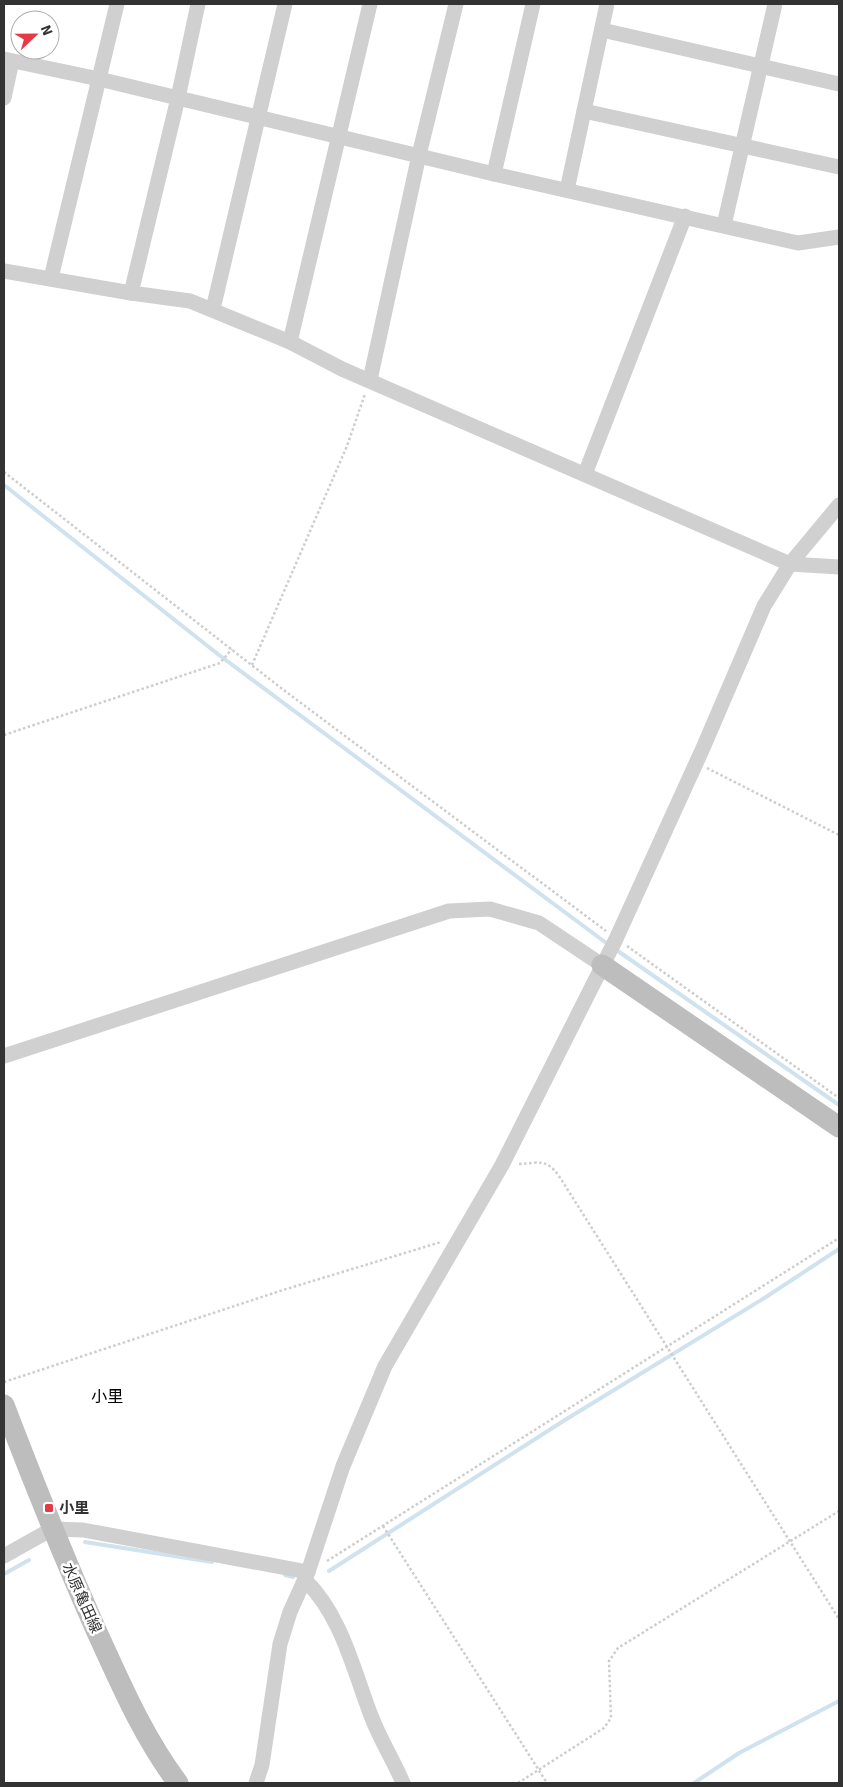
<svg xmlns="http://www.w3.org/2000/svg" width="843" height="1787" font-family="Signika,'Noto Sans JP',sans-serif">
<rect width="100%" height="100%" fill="#fff"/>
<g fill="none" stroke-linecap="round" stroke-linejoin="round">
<!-- stream -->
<g stroke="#cfe2ee" stroke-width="4">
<polyline points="4,485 219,655 609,945"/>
<polyline points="615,949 839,1105"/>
<polyline points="85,1542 212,1562"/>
<polyline points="329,1571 565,1420 766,1297 839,1249"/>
<polyline points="4,1574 29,1560"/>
<polyline points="285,1575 293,1577"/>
<polyline points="694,1783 739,1753 839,1701"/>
</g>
<!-- path -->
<g stroke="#cdcdcd" stroke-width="2.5" stroke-dasharray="2.5 2.5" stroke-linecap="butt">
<polyline points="4,472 281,688 606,931"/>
<polyline points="252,665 347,446 365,394"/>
<polyline points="4,735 220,663 232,649"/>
<polyline points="707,768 839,835"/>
<polyline points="627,946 839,1098"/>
<path d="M 519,1164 C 539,1163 546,1158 559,1176 L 839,1619"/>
<polyline points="4,1382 283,1290 441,1242"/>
<polyline points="383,1526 547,1783"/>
<polyline points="327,1561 839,1238"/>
<polyline points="518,1783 604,1728 611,1718 609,1661 618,1648 839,1511"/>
</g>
<!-- street -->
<g stroke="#d0d0d0" stroke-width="15">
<polyline points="602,30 839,84"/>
<polyline points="4,59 99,79 494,174 798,243 839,237"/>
<polyline points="4,98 12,61"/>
<polyline points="584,111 839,167"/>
<polyline points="494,174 533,4"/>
<polyline points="567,190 607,4"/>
<polyline points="724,225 775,4"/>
<polyline points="4,271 131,293 190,301 290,342 342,369 790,564 839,567"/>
<polyline points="51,278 117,4"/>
<polyline points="131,293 178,98 198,4"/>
<polyline points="213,309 285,4"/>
<polyline points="290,342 370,4"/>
<polyline points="370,380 419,155 456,4"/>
<polyline points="585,474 685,216"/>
<polyline points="4,1056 449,911 490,909 539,923 602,965"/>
<polyline points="4,1556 52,1529 83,1530 308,1572"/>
<path d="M 305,1580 C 341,1615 353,1668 370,1713 C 379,1738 393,1759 403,1783"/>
<polyline points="256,1783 262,1765 280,1644 290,1612 308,1572 343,1466 385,1366 502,1165 616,939 703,748 764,606 790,564 839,505"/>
</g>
<!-- secondary -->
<g stroke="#bdbdbd" stroke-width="21">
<polyline points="602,965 839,1127"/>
<path d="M 4,1405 C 33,1481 63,1555 96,1630 C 120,1682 143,1737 178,1783"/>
</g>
</g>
<!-- markers -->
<rect fill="#e63946" stroke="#fff" stroke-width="2" x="44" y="1503" width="10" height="10" rx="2.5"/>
<g text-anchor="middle" stroke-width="5" stroke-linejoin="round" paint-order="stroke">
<!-- poi labels -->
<g font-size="15" font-weight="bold" fill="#333" stroke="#fff" text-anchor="start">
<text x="59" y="1513">小里</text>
</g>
<!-- street labels -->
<g font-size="15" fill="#333" stroke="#fff">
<text transform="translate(82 1598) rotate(66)" y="5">水原亀田線</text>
</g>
<!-- neighbourhood labels -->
<g font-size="16" fill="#000" stroke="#fff">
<text x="107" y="1402">小里</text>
</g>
</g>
<!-- border -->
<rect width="843" height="1787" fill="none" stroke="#333333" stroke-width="10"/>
<!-- north arrow -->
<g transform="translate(35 35) rotate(68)"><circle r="24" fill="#ffffff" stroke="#adadad"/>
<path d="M0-4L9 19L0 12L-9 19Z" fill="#e63946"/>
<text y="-8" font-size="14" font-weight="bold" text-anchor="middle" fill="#333333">N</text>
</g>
</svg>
